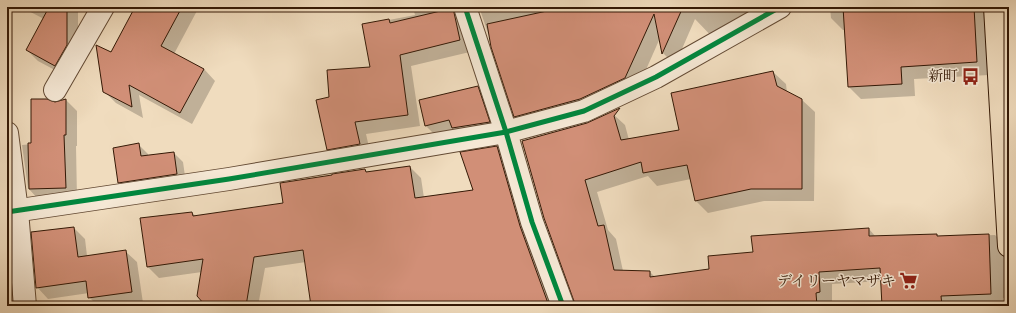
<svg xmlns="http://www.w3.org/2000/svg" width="1016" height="313" font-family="Alegreya,'Noto Serif JP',serif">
<rect width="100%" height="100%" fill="#f0dcbe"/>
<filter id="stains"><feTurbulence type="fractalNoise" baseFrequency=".005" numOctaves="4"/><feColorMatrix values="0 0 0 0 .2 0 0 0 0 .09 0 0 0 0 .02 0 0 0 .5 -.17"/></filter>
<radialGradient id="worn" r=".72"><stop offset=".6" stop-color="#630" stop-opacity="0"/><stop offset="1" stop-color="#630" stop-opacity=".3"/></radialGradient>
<!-- shadow -->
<g fill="#0003">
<polygon points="21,7 78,7 78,57 66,76 38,61 27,50 44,19"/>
<polygon points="136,7 199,7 174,54 204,69 215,81 192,124 139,95 143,118 116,103 104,91 111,54"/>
<polygon points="413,7 473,7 474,51 411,66 420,126 366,134 371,156 339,161 328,149 330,98 372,68 363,25 415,15"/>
<polygon points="479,7 780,7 719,44 695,19 675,65 663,53 660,38 637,90 527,128 515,116 490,35 488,33"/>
<polygon points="830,7 1006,7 1000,9 989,75 914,79 915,96 861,99 849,87 846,30 843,30 831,18"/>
<polygon points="773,72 786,84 787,93 802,100 815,112 814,201 764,201 708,213 696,201 691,179 657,186 648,176 597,192 608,230 616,239 623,271 650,272 655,277 710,270 754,253 869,229 876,237 937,235 938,237 995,235 1008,248 1009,297 1003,298 1003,306 883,306 882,281 832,284 832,306 578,306 576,304 588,124 612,113 625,125 629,140 680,131"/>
<polygon points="478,87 489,99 500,133 437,137 426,126"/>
<polygon points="66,100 77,111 77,146 76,146 77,199 39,200 28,188 22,145 32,144 55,104"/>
<polygon points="138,144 148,154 148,156 174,153 183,162 186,183 129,192 119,182"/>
<polygon points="497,147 508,158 556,306 312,306 306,262 265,268 258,306 208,306 198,296 202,272 159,278 148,267 141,219 192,213 196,216 284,204 365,170 368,173 410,167 421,178 424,198 474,191"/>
<polygon points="7,227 9,233 21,277 7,279"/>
<polygon points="74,228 85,239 87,256 125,251 137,262 143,303 119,306 98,306 89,297 89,293 48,299 37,287"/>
</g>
<!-- building -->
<g fill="#d18f77" stroke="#341906">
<polygon points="49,7 67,7 67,45 55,66 26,50"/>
<polygon points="135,7 182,7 161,46 204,69 180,113 129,85 132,107 103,92 96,45 111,52"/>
<polygon points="546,7 683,7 662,54 654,14 625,78 580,99 514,117 491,47 487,24 547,11"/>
<polygon points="843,7 974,7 977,62 901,67 902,84 848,87"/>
<polygon points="453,8 460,40 400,55 408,115 355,122 360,144 327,150 316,100 329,97 327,70 370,67 362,24 389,19 390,23"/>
<polygon points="773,71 777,86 802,99 802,189 751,189 695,201 687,165 643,173 641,162 585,180 598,226 604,225 614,270 650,271 650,277 709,269 708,256 753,252 751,236 869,228 869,236 937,234 937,236 989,234 991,294 941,296 942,306 882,306 880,268 819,272 820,292 816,293 817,306 603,306 575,304 544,218 522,141 587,123 620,108 614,116 621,140 679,130 671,93"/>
<polygon points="478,86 490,122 452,128 449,120 425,126 419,100"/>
<polygon points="31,99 47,99 55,102 66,99 66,135 64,135 66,188 29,189 28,143 31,143"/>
<polygon points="139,143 141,156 174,152 177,174 118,183 113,148"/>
<polygon points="497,146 520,226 549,306 311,306 303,250 254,257 246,306 215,306 204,304 197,296 203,259 147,267 140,218 192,212 193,216 283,203 280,183 332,175 332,174 365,169 366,172 410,166 415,198 473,190 460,152"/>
<polygon points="74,227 78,257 126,250 132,292 88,298 86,281 36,288 31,232"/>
</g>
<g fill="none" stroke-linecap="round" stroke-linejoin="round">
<defs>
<g id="street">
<polyline points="465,7 506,132 532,222 563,306"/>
<polyline points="55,90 103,7"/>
<polyline points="7,133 17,211 25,306"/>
<polyline points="7,212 229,179 506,132 584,111 656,77 780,7"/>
</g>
<polyline id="primary" points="995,7 1009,246"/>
</defs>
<!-- street casing -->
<use href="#street" stroke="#634a34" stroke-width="24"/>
<!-- primary casing -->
<use href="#primary" stroke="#341906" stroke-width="24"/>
<!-- street -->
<use href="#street" stroke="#f5e8d5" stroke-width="22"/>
<!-- primary -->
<use href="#primary" stroke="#f0dcbe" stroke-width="22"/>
<defs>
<g id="cycleway">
<polyline points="465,7 506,132 532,222 563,306"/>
<polyline points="7,212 229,179 506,132 584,111 656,77 780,7"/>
</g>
</defs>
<!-- cycleway casing -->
<use href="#cycleway" stroke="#f5e8d5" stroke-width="8"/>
<!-- cycleway -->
<use href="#cycleway" stroke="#00873e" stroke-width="5"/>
</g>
<!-- icons -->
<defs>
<symbol id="bus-bare" viewBox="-9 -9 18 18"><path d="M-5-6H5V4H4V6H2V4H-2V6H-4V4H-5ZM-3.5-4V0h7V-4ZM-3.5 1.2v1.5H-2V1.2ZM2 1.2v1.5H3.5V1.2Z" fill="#8f2418" stroke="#f5e8d5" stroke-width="2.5" paint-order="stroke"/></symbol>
<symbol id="supermarket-bare" viewBox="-9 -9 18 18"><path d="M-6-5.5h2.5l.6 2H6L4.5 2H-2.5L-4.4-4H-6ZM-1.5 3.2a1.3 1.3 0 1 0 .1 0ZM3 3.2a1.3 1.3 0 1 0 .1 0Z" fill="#8f2418" stroke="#f5e8d5" stroke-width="2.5" paint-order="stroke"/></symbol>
</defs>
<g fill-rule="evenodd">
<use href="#bus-bare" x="958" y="64" width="25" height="25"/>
<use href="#supermarket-bare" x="896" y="268" width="25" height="25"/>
</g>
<g text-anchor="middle" stroke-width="3" stroke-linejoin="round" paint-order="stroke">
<!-- poi labels -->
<g font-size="15" fill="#341906" stroke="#f5e8d5" text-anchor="end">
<text x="958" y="81">新町</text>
<text x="896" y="286">デイリーヤマザキ</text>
</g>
</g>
<!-- margin -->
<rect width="1016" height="313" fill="none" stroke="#f0dcbe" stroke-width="24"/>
<rect x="8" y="8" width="1000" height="297" fill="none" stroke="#341906" stroke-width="2"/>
<rect x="12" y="12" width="992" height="289" fill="none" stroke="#341906"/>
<rect width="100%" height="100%" filter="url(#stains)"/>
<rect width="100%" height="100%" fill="url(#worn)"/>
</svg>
